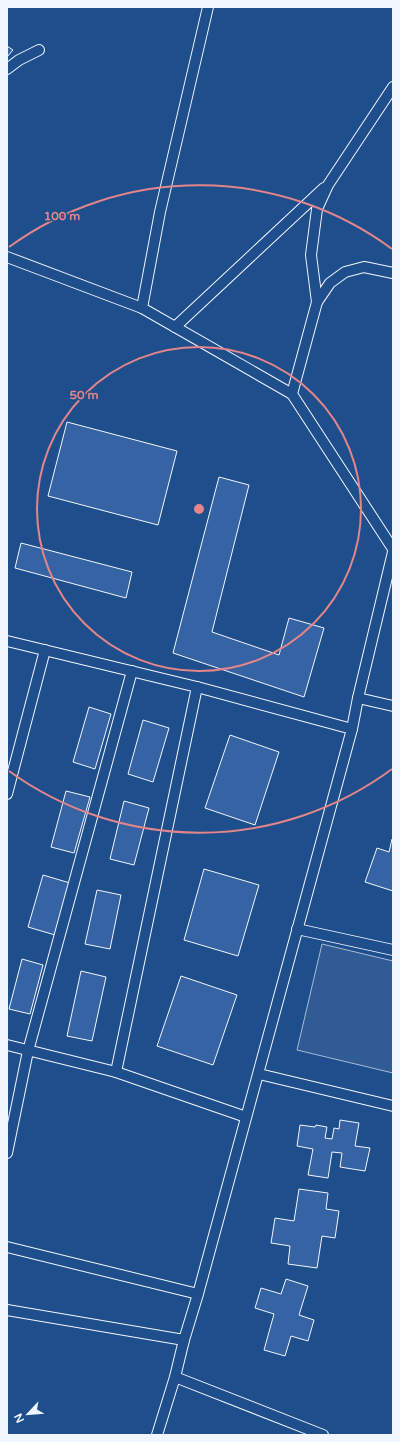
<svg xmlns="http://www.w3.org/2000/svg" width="400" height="1442" font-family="'Varela Round',sans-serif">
<rect width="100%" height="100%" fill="#1f4e8c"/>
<!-- built -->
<polygon fill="#305b95" stroke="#a8bbd7" points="322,944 393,961 393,1073 297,1050"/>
<!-- building -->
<g fill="#3563a3" stroke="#f2f6ff">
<polygon points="7,46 13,50 7,57"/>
<polygon points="67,422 177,451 158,525 48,496"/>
<polygon points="219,477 249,485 212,632 279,655 289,618 324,628 304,697 173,653"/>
<polygon points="21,543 132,572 126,598 15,568"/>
<polygon points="89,707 111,714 95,769 73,762"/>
<polygon points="143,720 169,728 153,782 128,774"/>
<polygon points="230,735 279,752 255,825 205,808"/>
<polygon points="66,791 90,797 74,853 51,847"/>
<polygon points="124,801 149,808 134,865 110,859"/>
<polygon points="392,839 393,840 393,891 365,882 377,848 389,852"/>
<polygon points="204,869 259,885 238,956 184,940"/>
<polygon points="43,875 70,883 55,935 28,927"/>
<polygon points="97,890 121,895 110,949 85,944"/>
<polygon points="22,959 43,965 30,1014 9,1009"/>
<polygon points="81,971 106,977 92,1041 67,1036"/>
<polygon points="181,976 237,995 213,1065 157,1046"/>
<polygon points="340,1120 359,1123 355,1146 370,1148 365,1171 340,1167 342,1153 332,1152 328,1178 308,1175 313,1149 297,1146 300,1125 315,1127 316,1125 327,1127 325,1138 332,1139 334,1128 339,1129"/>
<polygon points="299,1189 328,1193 326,1209 339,1211 335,1238 322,1236 317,1268 288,1264 290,1246 271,1243 275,1218 294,1221"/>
<polygon points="286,1279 308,1286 299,1315 314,1320 308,1341 291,1336 285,1356 264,1350 274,1314 255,1308 261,1288 281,1294"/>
</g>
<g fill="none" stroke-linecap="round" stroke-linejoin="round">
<defs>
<g id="service">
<polyline points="208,7 160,212 142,308 292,394"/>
<polyline points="7,69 19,60 39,50"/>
<polyline points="7,257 142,308"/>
<polyline points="393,273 364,267 345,272 330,283 317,302 292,394 393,549"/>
<polyline points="317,302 311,255 317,209 328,185 393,87"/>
<polyline points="175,327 324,188"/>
<polyline points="7,641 197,687 352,729"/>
<polyline points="197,687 116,1072 246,1117"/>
<polyline points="358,698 393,706"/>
<polyline points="7,794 45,650"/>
<polyline points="297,929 393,950"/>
<polyline points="7,1045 116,1072"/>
<polyline points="259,1074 393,1106"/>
<polyline points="7,1153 28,1051 132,671"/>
<polyline points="7,1247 198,1294 352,729 358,698 393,552"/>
<polyline points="7,1310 184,1340 198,1294"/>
<polyline points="175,1377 323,1435"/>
<polyline points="157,1435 175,1377 184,1340"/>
</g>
</defs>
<!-- service casing -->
<use href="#service" stroke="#f2f6ff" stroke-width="12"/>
<!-- service -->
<use href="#service" stroke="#1f4e8c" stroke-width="10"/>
</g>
<!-- distance rings -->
<g fill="none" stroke="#e38589" stroke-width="2">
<circle cx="199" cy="509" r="162"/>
<path d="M392 769A324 324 0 0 1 9 771M9 247A324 324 0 0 1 392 249"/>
</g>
<circle cx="199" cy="509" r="6" fill="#e38589" stroke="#1f4e8c" stroke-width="2"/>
<g font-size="12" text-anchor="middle" font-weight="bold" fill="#e38589" stroke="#1f4e8c" stroke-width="3" stroke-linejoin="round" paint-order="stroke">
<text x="62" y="220">100 m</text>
<text x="84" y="399">50 m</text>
</g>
<!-- border -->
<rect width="400" height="1442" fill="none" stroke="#f2f6ff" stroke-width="16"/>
<!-- north arrow -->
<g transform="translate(28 1414) rotate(244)" stroke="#1f4e8c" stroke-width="3" paint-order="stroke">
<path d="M0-3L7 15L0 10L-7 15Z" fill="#f2f6ff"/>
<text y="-6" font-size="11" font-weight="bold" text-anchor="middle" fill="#f2f6ff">N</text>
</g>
</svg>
